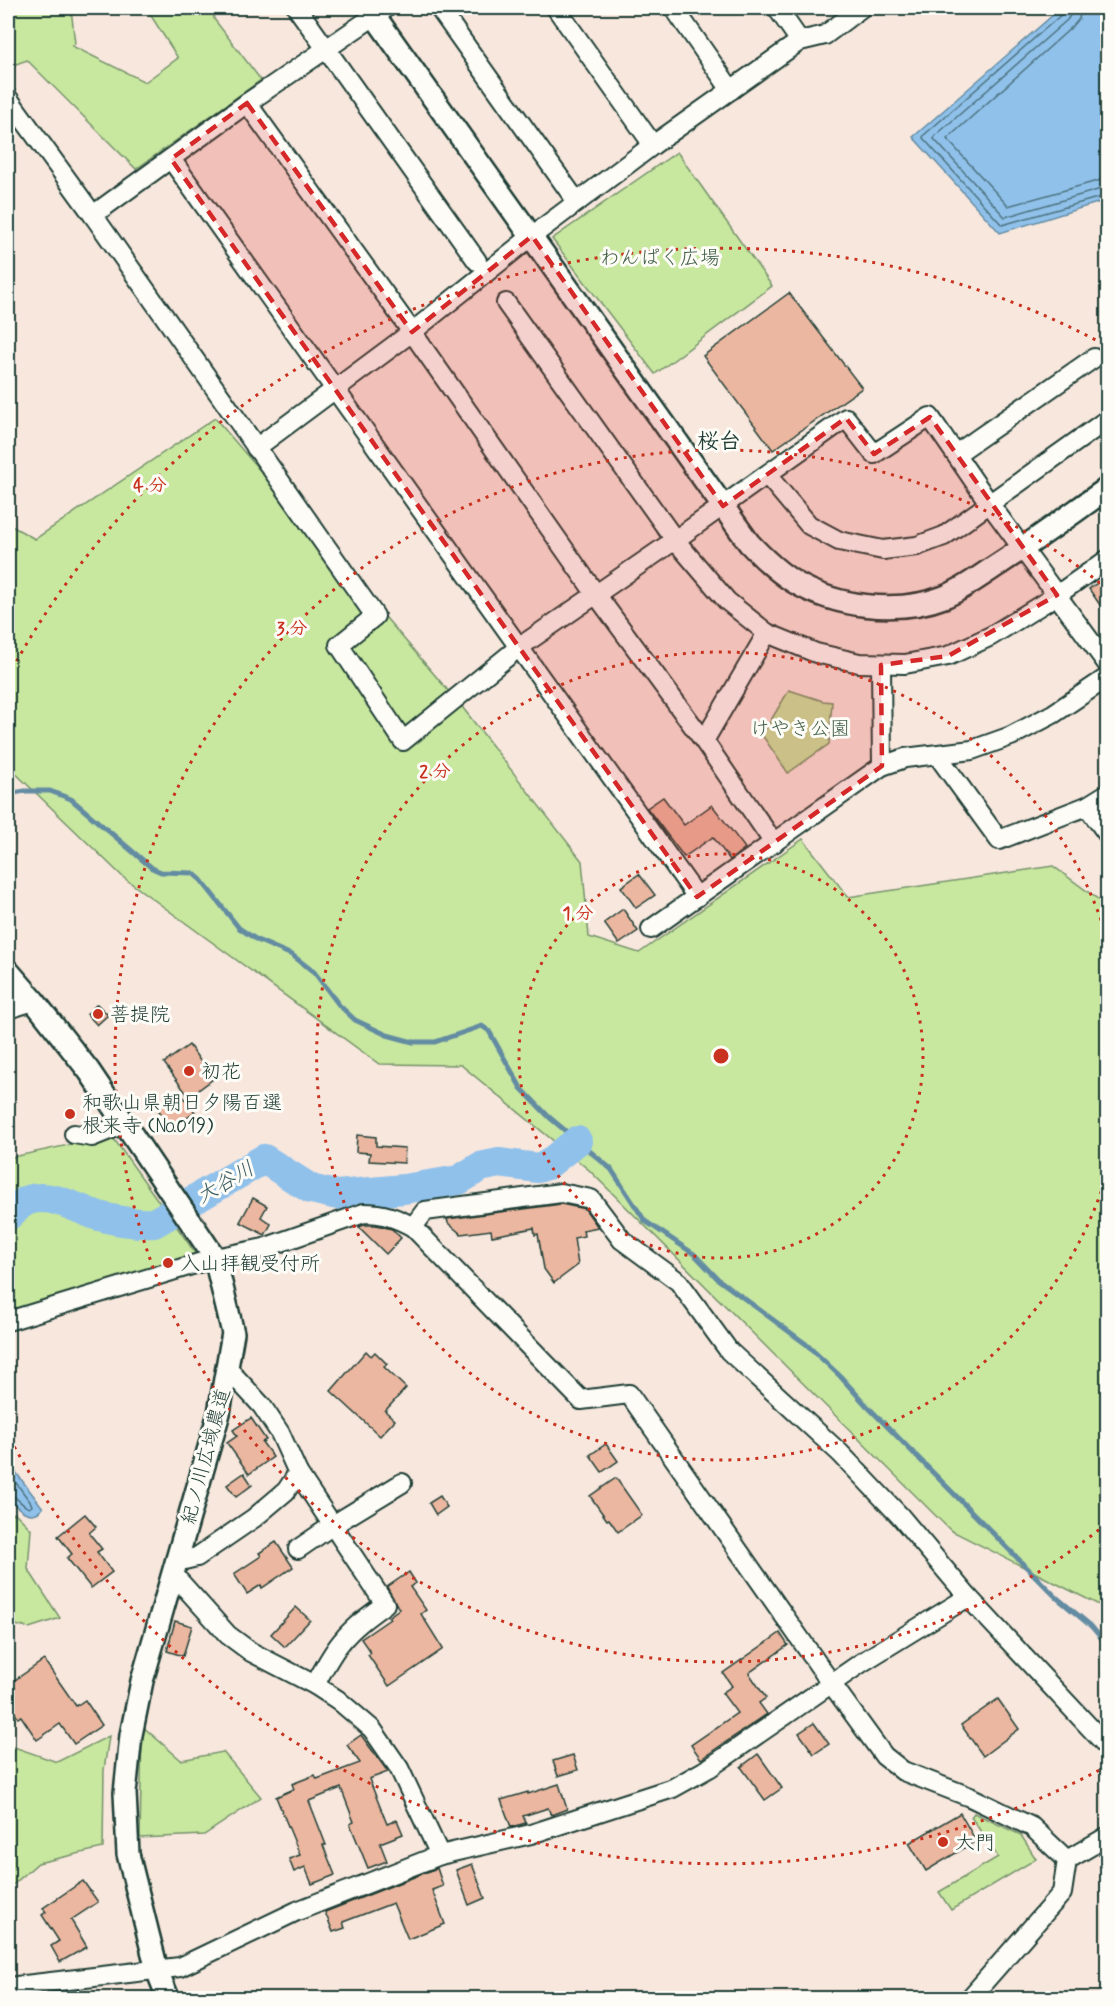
<svg xmlns="http://www.w3.org/2000/svg" width="1115" height="2006" font-family="Mynerve,'Klee One',sans-serif">
<rect width="100%" height="100%" fill="#f8e7dd"/>
<filter id="ink" filterUnits="userSpaceOnUse"><feTurbulence type="fractalNoise" baseFrequency=".0167" numOctaves="2"/><feDisplacementMap in="SourceGraphic" scale="12" xChannelSelector="R" yChannelSelector="G"/><feConvolveMatrix kernelMatrix="1 2 1 2 8 2 1 2 1" color-interpolation-filters="sRGB"/></filter>
<g filter="url(#ink)">
<!-- green -->
<g fill="#c8e79f" stroke="#74926a" stroke-width="1.5">
<polygon points="8,8 71,8 75,44 72,46 145,82 178,58 146,8 213,8 214,19 261,80 136,169 27,60 8,67"/>
<polygon points="677,152 772,286 655,374 552,239"/>
<polygon points="215,418 463,708 582,861 589,937 639,953 803,839 848,897 1053,866 1107,906 1107,1609 950,1530 589,1170 461,1065 379,1064 124,878 8,766 8,524 35,539"/>
<polygon points="789,690 823,701 832,702 829,744 788,773 762,735"/>
<polygon points="110,1136 114,1139 187,1241 195,1253 194,1255 8,1312 8,1158"/>
<polygon points="15,1513 31,1529 28,1569 60,1618 29,1628 11,1624 8,1627 8,1516"/>
<polygon points="142,1726 181,1760 223,1752 261,1797 204,1835 140,1838"/>
<polygon points="109,1736 104,1770 103,1848 38,1863 8,1889 8,1741 11,1746 57,1762"/>
<polygon points="974,1813 1021,1835 1036,1859 951,1910 939,1892 998,1857 971,1817"/>
</g>
<!-- water -->
<g fill="#90c1eb" stroke="#638ca2" stroke-width="1.5">
<polygon points="1061,8 1107,8 1107,200 1000,233 913,137"/>
<path d="M 8,1462 L 43,1508 C 31,1522 17,1508 8,1498 Z"/>
</g>
<g fill="none" stroke-linecap="round" stroke-linejoin="round">
<!-- shore -->
<g stroke="#4c727d" stroke-width="1.5">
<polyline points="1064,8 1062,14 924,135 923,138 1002,225 1108,195"/>
<polyline points="1072,8 1071,14 1067,20 935,136 934,139 1005,217 1108,187"/>
<polyline points="1081,8 1079,19 1073,26 947,139 1008,206 1108,178"/>
<path d="M 8,1472 L 31,1503 L 32,1506 L 29,1508 C 21,1505 16,1495 8,1494"/>
</g>
<!-- stream -->
<polyline stroke="#638ca2" stroke-width="5" points="8,794 25,791 50,791 71,799 152,868 161,872 193,873 201,880 239,928 257,940 292,955 314,972 339,1005 355,1020 387,1035 413,1042 435,1042 482,1026 489,1031 521,1088 549,1117 611,1169 645,1221 694,1254 719,1280 806,1344 840,1376 867,1406 1056,1597 1091,1626 1108,1646"/>
<!-- river -->
<path stroke="#90c1eb" stroke-width="30" d="M 8,1216 C 13,1211 20,1204 26,1201 C 50,1191 76,1209 99,1216 C 117,1221 136,1224 154,1223 L 264,1159 L 311,1189 L 337,1195 L 404,1189 L 459,1180 L 480,1167 L 499,1163 L 538,1168 L 547,1165 L 577,1141"/>
</g>
<!-- building -->
<g fill="#ecb7a0" stroke="#1f3d34" stroke-width="1.5">
<polygon points="789,293 862,388 773,450 703,356"/>
<polygon points="1107,576 1107,615 1089,589"/>
<polygon points="663,797 684,825 712,805 745,848 730,860 713,837 684,857 647,808"/>
<polygon points="639,874 655,895 636,908 621,887"/>
<polygon points="623,909 638,931 619,944 604,923"/>
<polygon points="97,1004 108,1015 97,1025 87,1014"/>
<polygon points="189,1045 213,1079 189,1097 164,1063"/>
<polygon points="180,1092 195,1112 172,1129 157,1108"/>
<polygon points="357,1135 376,1137 376,1146 405,1148 404,1163 369,1161 370,1153 356,1152"/>
<polygon points="253,1198 267,1206 261,1217 271,1224 265,1235 240,1222"/>
<polygon points="561,1204 585,1209 598,1227 583,1230 584,1236 574,1238 578,1265 554,1283 544,1269 538,1234 535,1235 534,1228 492,1236 491,1230 461,1234 448,1223 447,1219"/>
<polygon points="364,1225 376,1225 392,1229 401,1238 386,1254 359,1227"/>
<polygon points="366,1351 371,1356 375,1352 387,1364 384,1367 406,1388 385,1411 395,1420 380,1436 331,1391"/>
<polygon points="251,1418 266,1440 262,1442 273,1457 249,1474 227,1443 237,1436 233,1430"/>
<polygon points="606,1444 618,1461 602,1472 590,1455"/>
<polygon points="244,1473 252,1485 236,1497 227,1485"/>
<polygon points="616,1478 642,1515 618,1532 609,1519 607,1520 590,1496"/>
<polygon points="440,1496 447,1507 436,1515 429,1503"/>
<polygon points="85,1514 96,1527 89,1533 102,1549 97,1552 112,1572 91,1588 67,1558 72,1554 58,1536"/>
<polygon points="276,1542 293,1567 262,1588 261,1585 247,1594 234,1574 261,1556 259,1553"/>
<polygon points="409,1572 416,1583 410,1587 426,1610 421,1614 443,1649 389,1686 368,1655 371,1653 361,1639 390,1619 388,1617 399,1609 387,1587"/>
<polygon points="296,1607 310,1620 285,1647 271,1634"/>
<polygon points="175,1621 192,1626 183,1656 167,1651"/>
<polygon points="780,1633 788,1645 749,1673 766,1698 759,1703 767,1714 701,1759 691,1745 737,1713 722,1693 732,1686 723,1673"/>
<polygon points="44,1660 76,1706 85,1700 102,1725 74,1744 60,1724 37,1740 21,1716 18,1718 8,1703 14,1697 9,1691 15,1687 12,1682"/>
<polygon points="998,1699 1019,1729 983,1756 961,1725"/>
<polygon points="814,1723 829,1744 814,1754 799,1733"/>
<polygon points="361,1735 388,1772 369,1779 387,1824 397,1820 403,1834 380,1843 387,1861 368,1868 350,1824 354,1822 341,1788 309,1801 326,1845 323,1845 335,1875 312,1884 305,1867 294,1872 289,1859 300,1855 276,1797 294,1789 292,1784 315,1775 317,1779 360,1763 347,1745"/>
<polygon points="758,1754 782,1788 765,1800 741,1767"/>
<polygon points="573,1755 578,1770 558,1776 553,1761"/>
<polygon points="559,1784 567,1809 551,1815 548,1808 523,1816 526,1823 511,1827 501,1800 528,1792 528,1794"/>
<polygon points="960,1813 976,1841 926,1871 909,1843"/>
<polygon points="472,1864 485,1898 469,1905 456,1870"/>
<polygon points="437,1868 443,1886 432,1890 445,1924 408,1939 393,1903 343,1922 345,1928 333,1932 325,1912"/>
<polygon points="83,1881 98,1902 71,1920 87,1947 60,1962 51,1946 59,1941 42,1915 46,1912 43,1908"/>
</g>
<g fill="none" stroke-linecap="round" stroke-linejoin="round">
<defs>
<g id="minor">
<polyline points="297,8 477,261"/>
<polyline points="386,8 247,103 93,215 375,616 339,645 403,741 518,648 675,540 846,418 874,454 930,417 989,503 1108,665"/>
<polyline points="439,8 577,202"/>
<polyline points="556,8 653,145"/>
<polyline points="674,8 731,90"/>
<polyline points="777,8 800,41"/>
<polyline points="8,98 93,215"/>
<polyline points="247,103 412,332 595,593 704,741 774,843"/>
<polyline points="171,159 697,897"/>
<polyline points="506,303 675,540 727,601 767,633 816,653 859,663 905,664 948,656 991,636 1057,595 1108,559"/>
<polyline points="256,448 412,332 532,236 653,145 800,41 825,35 861,8"/>
<polyline points="956,454 1094,358"/>
<polyline points="767,475 809,525 839,541 883,550 917,546 944,536 1108,419"/>
<polyline points="881,665 882,766"/>
<polyline points="704,741 767,633"/>
<polyline points="938,756 999,840 1087,806 1108,793"/>
<polyline points="1087,806 1108,835"/>
<polyline points="651,929 882,766 905,758 972,750 1011,736 1053,714 1108,677"/>
<polyline points="8,1009 34,1001"/>
<polyline points="74,1134 92,1137 124,1124"/>
<polyline points="413,1227 425,1211 561,1193 591,1199 622,1240 679,1282 729,1351 840,1453 900,1516 968,1597 1108,1747"/>
<path d="M 8,1321 L 215,1258 L 264,1248 L 364,1213 C 383,1213 397,1218 413,1227 L 581,1400 L 629,1394 L 831,1683 L 884,1756 L 903,1771 L 970,1797 L 1032,1827 L 1067,1860"/>
<path d="M 227,1368 L 262,1406 L 280,1433 L 298,1473 L 385,1604 C 370,1615 354,1626 342,1641 C 331,1654 323,1670 315,1685"/>
<polyline points="298,1549 333,1525 402,1483"/>
<polyline points="176,1562 197,1557 254,1518 286,1491 298,1473"/>
<polyline points="173,1574 228,1635 251,1652 315,1685 338,1700 372,1729 399,1768 440,1855"/>
<polyline points="1067,1860 1108,1836"/>
<polyline points="8,1987 180,1967 297,1911 440,1855 531,1834 673,1788 709,1768 861,1663 968,1597"/>
<polyline points="970,1998 1062,1893 1067,1860"/>
</g>
<g id="tertiary">
<path d="M 369,8 L 749,543 C 763,558 776,571 794,582 C 836,607 897,615 944,597 C 964,589 980,576 999,564 C 1036,540 1071,514 1108,488"/>
<polyline points="8,971 34,1001 89,1071 215,1258 233,1333 219,1413 142,1681 131,1735 125,1793 128,1854 157,1970 168,1998"/>
</g>
</defs>
<!-- minor casing -->
<use href="#minor" stroke="#1f3d34" stroke-width="22"/>
<!-- tertiary casing -->
<use href="#tertiary" stroke="#1f3d34" stroke-width="26"/>
<!-- minor -->
<use href="#minor" stroke="#fdfcf7" stroke-width="18"/>
<!-- tertiary -->
<use href="#tertiary" stroke="#fdfcf7" stroke-width="21"/>
</g>
</g>
<!-- marked area -->
<path fill="#d62828" fill-opacity="0.2" stroke="#d62828" stroke-width="4.5" stroke-dasharray="12 8" stroke-linejoin="round" d="M 247,103 L 412,332 L 532,236 L 723,506 L 846,418 L 874,454 L 930,417 L 1057,595 L 948,656 L 881,665 L 882,766 L 697,897 L 171,159 Z"/>
<!-- distance rings -->
<g fill="none" stroke="#c8321e" stroke-width="3" stroke-dasharray="3 6">
<circle cx="721" cy="1056" r="202"/>
<path d="M1107 1174A404 404 0 1 1 1107 938"/>
<path d="M1106 1524A606 606 0 1 1 1106 588"/>
<path d="M1107 1766A808 808 0 0 1 8 1435M8 677A808 808 0 0 1 1107 346"/>
</g>
<!-- markers -->
<g fill="#c8321e" stroke="#fdfcf7" stroke-width="2">
<circle cx="98" cy="1014" r="6"/>
<circle cx="189" cy="1071" r="6"/>
<circle cx="70" cy="1114" r="6"/>
<circle cx="168" cy="1263" r="6"/>
<circle cx="943" cy="1842" r="6"/>
</g>
<g text-anchor="middle" stroke-width="6" stroke-linejoin="round" paint-order="stroke">
<!-- park labels -->
<g font-size="20" fill="#415f49" stroke="#fdfcf7">
<text x="660" y="264">わんぱく広場</text>
<text x="800" y="735">けやき公園</text>
</g>
<!-- poi labels -->
<g font-size="20" fill="#1f3d34" stroke="#fdfcf7" text-anchor="start">
<text x="110" y="1021">菩提院</text>
<text x="201" y="1078">初花</text>
<text x="82" y="1109">和歌山県朝日夕陽百選<tspan x="82" dy="23">根来寺 (№019)</tspan></text>
<text x="180" y="1270">入山拝観受付所</text>
<text x="955" y="1849">大門</text>
</g>
<!-- street labels -->
<g font-size="20" fill="#1f3d34" stroke="#fdfcf7">
<text transform="translate(205 1456) rotate(-75)" y="7">紀ノ川広域農道</text>
</g>
<!-- water labels -->
<g font-size="21" font-style="italic" fill="#3b5e62" stroke="#fdfcf7">
<text transform="translate(225 1182) rotate(-30)" y="7">大谷川</text>
</g>
<!-- quarter labels -->
<g font-size="22" font-weight="bold" fill="#1f3d34" stroke="#fdfcf7">
<text x="719" y="448">桜台</text>
</g>
</g>
<circle cx="721" cy="1056" r="9" fill="#c8321e" stroke="#fdfcf7" stroke-width="3"/>
<g font-size="18" text-anchor="middle" font-weight="bold" fill="#c8321e" stroke="#fdfcf7" stroke-width="6" stroke-linejoin="round" paint-order="stroke">
<text x="150" y="491">4 分</text>
<text x="292" y="634">3 分</text>
<text x="435" y="777">2 分</text>
<text x="578" y="919">1 分</text>
</g>
<!-- margin -->
<rect width="1115" height="2006" fill="none" stroke="#fdfcf7" stroke-width="30"/>
<rect x="15" y="15" width="1085" height="1976" fill="none" stroke="#1f3d34" stroke-width="2" filter="url(#ink)"/>
</svg>
